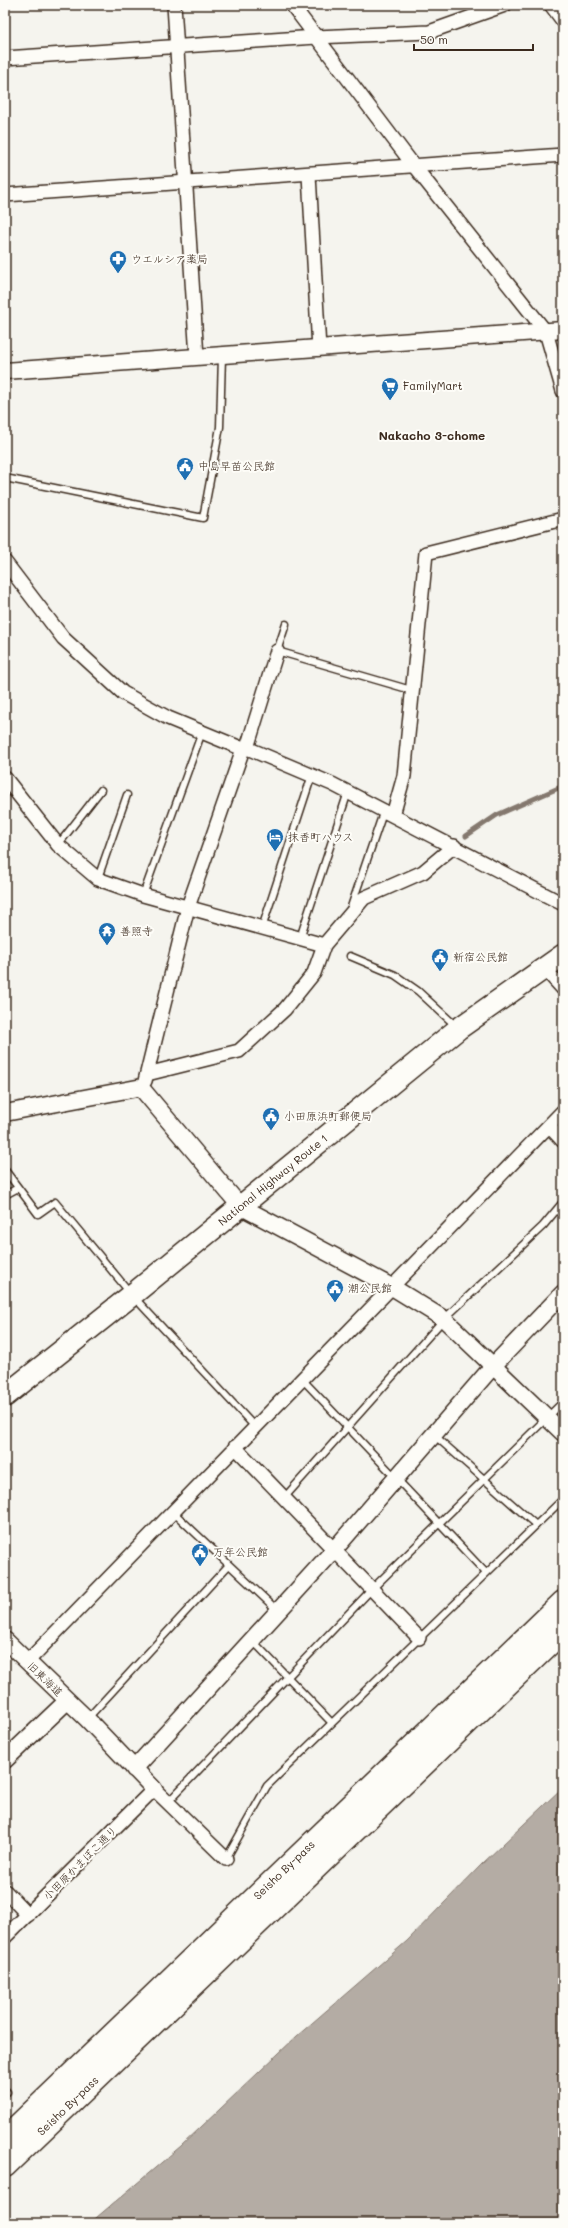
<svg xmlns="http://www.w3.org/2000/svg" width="568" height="2228" font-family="Mali,'Klee One',sans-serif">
<rect width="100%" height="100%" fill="#f5f4ee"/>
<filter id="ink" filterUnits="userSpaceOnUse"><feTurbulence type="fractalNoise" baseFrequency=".025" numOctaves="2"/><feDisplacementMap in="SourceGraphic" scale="8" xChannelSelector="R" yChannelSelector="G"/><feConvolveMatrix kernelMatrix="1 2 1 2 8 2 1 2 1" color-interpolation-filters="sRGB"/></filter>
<g filter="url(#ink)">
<!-- water -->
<polygon fill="#b4aca4" stroke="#84786e" points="563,1787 563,2223 90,2223 181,2146 297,2036 407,1941 482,1864"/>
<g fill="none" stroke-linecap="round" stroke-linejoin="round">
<!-- stream -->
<polyline stroke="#84786e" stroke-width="5" points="466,836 497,815 563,786"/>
<defs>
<g id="service">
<polyline points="5,478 203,518 220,427 222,356"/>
<polyline points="286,624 277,651 411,690"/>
<polyline points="58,845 101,790"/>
<polyline points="98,878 127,795"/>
<polyline points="143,895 202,732"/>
<polyline points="351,907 384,810"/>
<polyline points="262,928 312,775"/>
<polyline points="300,938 348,792"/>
<polyline points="350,956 395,975 418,991 456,1026"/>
<polyline points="5,1170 38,1214 55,1202 132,1295 255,1427"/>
<polyline points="5,1195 18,1188"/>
<polyline points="302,1379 486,1573"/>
<polyline points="434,1435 536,1525"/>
<polyline points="284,1498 444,1319 543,1226 563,1202"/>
<polyline points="172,1511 277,1610"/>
<polyline points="252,1640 331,1722"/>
<polyline points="87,1719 228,1566"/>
<polyline points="168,1802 372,1589 563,1402"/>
<polyline points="226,1859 267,1786 563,1499"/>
<polyline points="5,2090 7,2092"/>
</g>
<g id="minor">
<polyline points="174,5 197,357"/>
<polyline points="292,5 414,166 546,332 563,391"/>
<polyline points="551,5 563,21"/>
<polyline points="5,58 316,37 429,32 505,5"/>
<polyline points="309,175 319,349"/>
<polyline points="5,195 563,155"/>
<polyline points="5,562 63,638 123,693 168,718 243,749 247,748 332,784 563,904"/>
<polyline points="247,748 277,651"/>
<polyline points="5,778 58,845 98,879 143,895 324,945"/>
<polyline points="393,815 404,776 426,553 563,519"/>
<polyline points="544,968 563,989"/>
<polyline points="147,1074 239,1051 285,1009 314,973 324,945 364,898 423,872 454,846"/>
<polyline points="145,1081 188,907 243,749"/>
<polyline points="549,1126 563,1141"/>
<polyline points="235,1447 419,1638"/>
<polyline points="27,1662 563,1111"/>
<polyline points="5,1891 28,1915"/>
<polyline points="5,1937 154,1789 226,1859"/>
</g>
<g id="tertiary">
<polyline points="5,371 563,330"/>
<polyline points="5,1113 137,1088 142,1089 240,1206 392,1287 444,1319 563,1433"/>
<polyline points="5,1640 87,1719 154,1789"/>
<polyline points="5,1760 67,1701"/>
<polyline points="134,1769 334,1550 493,1366 563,1293"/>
</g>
<g id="trunk">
<path id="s1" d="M 5,1396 L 132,1295 L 458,1029 L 563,955"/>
</g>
<g id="motorway">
<path id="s2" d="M 5,2138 L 563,1602"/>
<path id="s3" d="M 5,2166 L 563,1631"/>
</g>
</defs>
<!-- service casing -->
<use href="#service" stroke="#3b2a1e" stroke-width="9"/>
<!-- minor casing -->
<use href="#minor" stroke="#3b2a1e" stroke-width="16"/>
<!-- tertiary casing -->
<use href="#tertiary" stroke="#3b2a1e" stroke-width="19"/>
<!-- trunk casing -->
<use href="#trunk" stroke="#3b2a1e" stroke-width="24"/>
<!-- motorway casing -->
<use href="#motorway" stroke="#3b2a1e" stroke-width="25"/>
<!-- service -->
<use href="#service" stroke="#fdfcf7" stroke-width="6"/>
<!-- minor -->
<use href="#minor" stroke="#fdfcf7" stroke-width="13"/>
<!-- tertiary -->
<use href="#tertiary" stroke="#fdfcf7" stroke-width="16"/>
<!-- trunk -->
<use href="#trunk" stroke="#fdfcf7" stroke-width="21"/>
<!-- motorway -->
<use href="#motorway" stroke="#fdfcf7" stroke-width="22"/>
</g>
</g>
<!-- icons -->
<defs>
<symbol id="pharmacy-pin" viewBox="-11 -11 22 30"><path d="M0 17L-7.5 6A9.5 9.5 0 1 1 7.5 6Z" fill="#1f6fb2" stroke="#fdfcf7"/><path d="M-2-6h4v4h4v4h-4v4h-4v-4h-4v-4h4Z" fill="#fff"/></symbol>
<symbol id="supermarket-pin" viewBox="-11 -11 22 30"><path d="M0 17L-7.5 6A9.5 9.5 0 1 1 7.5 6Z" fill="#1f6fb2" stroke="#fdfcf7"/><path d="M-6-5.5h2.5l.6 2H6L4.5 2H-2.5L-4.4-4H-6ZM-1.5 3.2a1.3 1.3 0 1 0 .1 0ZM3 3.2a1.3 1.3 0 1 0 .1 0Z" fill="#fff"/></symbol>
<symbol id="civic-pin" viewBox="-11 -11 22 30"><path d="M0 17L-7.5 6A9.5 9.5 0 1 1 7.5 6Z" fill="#1f6fb2" stroke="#fdfcf7"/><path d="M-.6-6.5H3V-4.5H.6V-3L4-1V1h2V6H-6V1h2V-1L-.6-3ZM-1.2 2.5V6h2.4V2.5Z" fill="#fff"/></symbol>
<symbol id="hotel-pin" viewBox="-11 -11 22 30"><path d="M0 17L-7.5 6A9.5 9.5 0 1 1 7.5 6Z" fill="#1f6fb2" stroke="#fdfcf7"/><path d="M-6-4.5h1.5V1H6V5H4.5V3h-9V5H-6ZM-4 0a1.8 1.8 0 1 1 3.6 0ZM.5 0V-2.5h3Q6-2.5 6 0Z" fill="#fff"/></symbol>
<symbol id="temple-pin" viewBox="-11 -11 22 30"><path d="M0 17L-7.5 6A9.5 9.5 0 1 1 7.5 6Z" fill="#1f6fb2" stroke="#fdfcf7"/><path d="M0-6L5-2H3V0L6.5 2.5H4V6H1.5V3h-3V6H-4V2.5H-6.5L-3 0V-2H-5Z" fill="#fff"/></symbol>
</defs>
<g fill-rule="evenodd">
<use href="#pharmacy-pin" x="108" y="249" width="20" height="27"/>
<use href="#supermarket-pin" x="380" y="376" width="20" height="27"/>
<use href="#civic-pin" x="175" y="456" width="20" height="27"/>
<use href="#hotel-pin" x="265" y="827" width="20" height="27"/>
<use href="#temple-pin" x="97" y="921" width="20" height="27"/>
<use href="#civic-pin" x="430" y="947" width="20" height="27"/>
<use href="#civic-pin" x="261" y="1106" width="20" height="27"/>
<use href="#civic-pin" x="325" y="1278" width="20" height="27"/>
<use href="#civic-pin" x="190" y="1542" width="20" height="27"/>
</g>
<g text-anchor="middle" stroke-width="4" stroke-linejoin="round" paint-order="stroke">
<!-- poi labels -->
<g font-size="11" fill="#3b2a1e" stroke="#fdfcf7" text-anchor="start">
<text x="131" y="263">ウエルシア薬局</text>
<text x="403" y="390">FamilyMart</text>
<text x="198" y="470">中島早苗公民館</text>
<text x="288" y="841">抹香町ハウス</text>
<text x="120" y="935">善照寺</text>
<text x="453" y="961">新宿公民館</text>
<text x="284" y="1120">小田原浜町郵便局</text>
<text x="348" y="1292">潮公民館</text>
<text x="213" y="1556">万年公民館</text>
</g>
<!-- street labels -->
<g font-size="11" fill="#3b2a1e" stroke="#fdfcf7">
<text dy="4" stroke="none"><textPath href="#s1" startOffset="344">National Highway Route 1</textPath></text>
<text transform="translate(45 1679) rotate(44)" y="4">旧東海道</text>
<text transform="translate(80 1863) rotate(-45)" y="4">小田原かまぼこ通り</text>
<text dy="4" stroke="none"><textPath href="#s2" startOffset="387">Seisho By-pass</textPath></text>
<text dy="4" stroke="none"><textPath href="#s3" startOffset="87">Seisho By-pass</textPath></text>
</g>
<!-- neighbourhood labels -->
<g font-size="12" font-weight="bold" fill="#3b2a1e" stroke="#fdfcf7">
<text x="432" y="440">Nakacho 3-chome</text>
</g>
</g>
<!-- margin -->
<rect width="568" height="2228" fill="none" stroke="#fdfcf7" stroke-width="20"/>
<rect x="10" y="10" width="548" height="2208" fill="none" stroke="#3b2a1e" stroke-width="1.5" filter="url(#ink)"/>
<!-- scale -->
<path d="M414 44v6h119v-6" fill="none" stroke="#3b2a1e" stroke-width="2"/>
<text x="420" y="44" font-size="12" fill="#3b2a1e" stroke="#fdfcf7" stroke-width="3" paint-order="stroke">50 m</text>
</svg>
